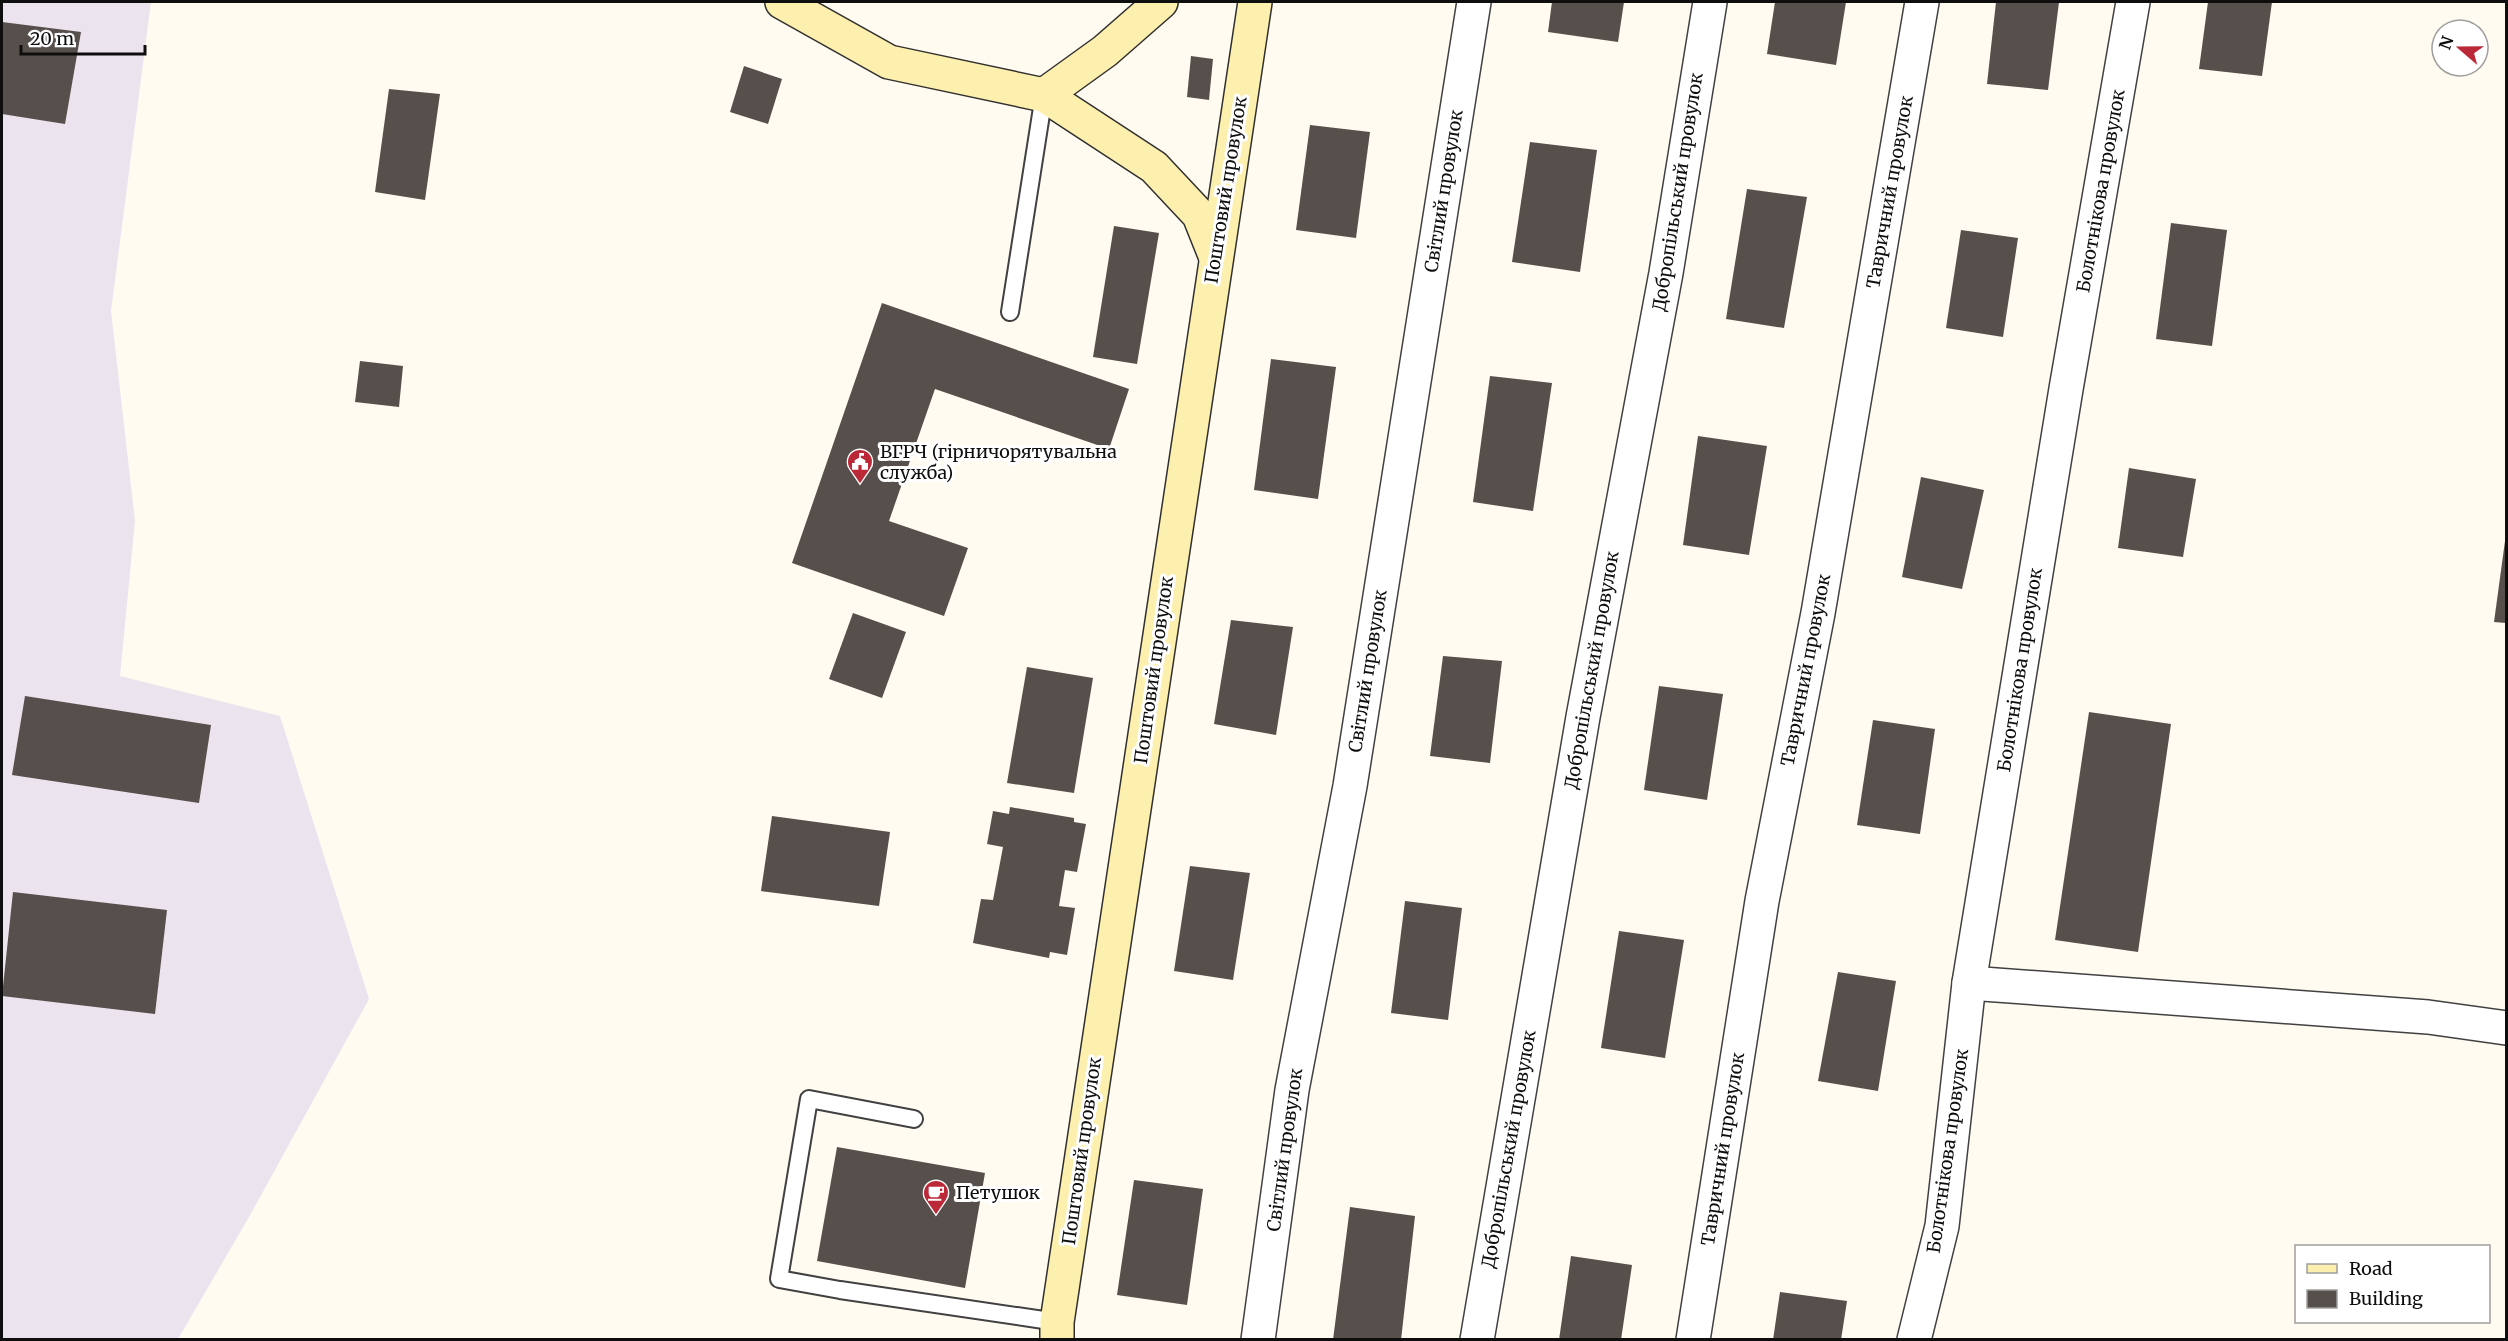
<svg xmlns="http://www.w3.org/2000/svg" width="2508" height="1341" font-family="Merriweather,serif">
<rect width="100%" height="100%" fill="#fffbf0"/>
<!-- industrial -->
<polygon fill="#ebe3ed" points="2,2 151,2 111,311 135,521 120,676 280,716 369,999 249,1217 178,1339 2,1340"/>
<!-- building -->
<g fill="#574f4b">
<polygon points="1552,2 1624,2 1618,42 1548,32"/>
<polygon points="1775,2 1846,2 1836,65 1767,54"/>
<polygon points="1996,2 2059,2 2048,90 1987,84"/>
<polygon points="2208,2 2272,2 2262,76 2199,69"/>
<polygon points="2,22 81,32 65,124 2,114"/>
<polygon points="1191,56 1213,59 1209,100 1187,97"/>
<polygon points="744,66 782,79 768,124 730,112"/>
<polygon points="389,89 440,94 425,200 375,192"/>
<polygon points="1310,125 1370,132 1356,238 1296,230"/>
<polygon points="1530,142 1597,150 1580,272 1512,262"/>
<polygon points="1747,189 1807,197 1784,328 1726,319"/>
<polygon points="2171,223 2227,230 2212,346 2156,339"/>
<polygon points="1114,226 1159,233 1137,364 1093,357"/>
<polygon points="1961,230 2018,238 2003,337 1946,328"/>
<polygon points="882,303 1129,389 1109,449 935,389 889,521 968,548 944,616 792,563"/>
<polygon points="1271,359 1336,367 1318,499 1254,490"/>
<polygon points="360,361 403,366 399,407 355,402"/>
<polygon points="1490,376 1552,383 1533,511 1473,502"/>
<polygon points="1698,436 1767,446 1749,555 1683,545"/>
<polygon points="2129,468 2196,479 2183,557 2118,548"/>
<polygon points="1921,477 1984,490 1962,589 1902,577"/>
<polygon points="2505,541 2506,541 2506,623 2494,622"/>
<polygon points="853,613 906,632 882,698 829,679"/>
<polygon points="1231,620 1293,627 1276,735 1214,724"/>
<polygon points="1443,656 1502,661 1490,763 1430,756"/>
<polygon points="1027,667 1093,678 1074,793 1007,783"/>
<polygon points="1659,686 1723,694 1707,800 1644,790"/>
<polygon points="25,696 211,725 199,803 12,775"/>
<polygon points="2089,712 2171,724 2138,952 2055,940"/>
<polygon points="1873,720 1935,729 1920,834 1857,825"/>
<polygon points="1010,807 1074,818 1074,822 1086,824 1077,872 1065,870 1059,906 1075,908 1067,955 1050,952 1049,958 973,943 981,899 993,900 1003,847 987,844 993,811 1009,814"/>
<polygon points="772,816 890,832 879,906 761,891"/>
<polygon points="1190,866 1250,873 1233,980 1174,971"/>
<polygon points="13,892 167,910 155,1014 2,996"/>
<polygon points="1405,901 1462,908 1448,1020 1391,1013"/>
<polygon points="1619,931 1684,940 1665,1058 1601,1048"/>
<polygon points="1838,972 1896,981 1878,1091 1818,1081"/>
<polygon points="837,1147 985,1173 965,1288 817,1261"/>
<polygon points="1134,1180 1203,1189 1187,1305 1117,1295"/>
<polygon points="1350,1207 1415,1216 1401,1340 1333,1340"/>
<polygon points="1571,1256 1632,1265 1621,1340 1559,1340"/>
<polygon points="1780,1292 1847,1301 1841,1340 1773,1340"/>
</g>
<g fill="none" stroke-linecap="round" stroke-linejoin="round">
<defs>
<g id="lane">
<polyline points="1010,312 1044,95"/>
<polyline points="914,1119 809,1099 779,1279 840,1290 1057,1322"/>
</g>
<g id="street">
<polyline points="1969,983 2428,1017 2506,1028"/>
<polyline points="1258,1340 1292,1090 1350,786 1474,2"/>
<polyline points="1477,1340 1583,717 1666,273 1710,2"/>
<polyline points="1693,1340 1762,901 1818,613 1922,2"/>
<polyline points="1914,1340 1942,1226 1969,983 2066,389 2133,2"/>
</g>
<g id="secondary">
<polyline points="782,2 889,62 1044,95 1154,167 1199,215 1215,255"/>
<polyline points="1044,95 1105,51 1161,2"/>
<polyline points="1057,1340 1057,1322 1255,2"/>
</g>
</defs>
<!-- lane casing -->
<use href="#lane" stroke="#414141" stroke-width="20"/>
<!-- street casing -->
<use href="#street" stroke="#414141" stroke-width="36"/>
<!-- secondary casing -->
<use href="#secondary" stroke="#303030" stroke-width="36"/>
<!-- lane -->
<use href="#lane" stroke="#fff" stroke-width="16"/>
<!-- street -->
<use href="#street" stroke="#fff" stroke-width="33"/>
<!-- secondary -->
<use href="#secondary" stroke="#fdefad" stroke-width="33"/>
</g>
<!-- icons -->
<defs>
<symbol id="civic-pin" viewBox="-11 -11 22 30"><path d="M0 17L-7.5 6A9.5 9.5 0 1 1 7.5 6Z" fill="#bb2939" stroke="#fff"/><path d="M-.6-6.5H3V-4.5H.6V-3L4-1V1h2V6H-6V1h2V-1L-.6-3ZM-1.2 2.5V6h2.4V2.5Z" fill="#fff"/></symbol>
<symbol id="cafe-pin" viewBox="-11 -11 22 30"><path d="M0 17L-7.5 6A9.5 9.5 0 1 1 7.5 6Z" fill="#bb2939" stroke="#fff"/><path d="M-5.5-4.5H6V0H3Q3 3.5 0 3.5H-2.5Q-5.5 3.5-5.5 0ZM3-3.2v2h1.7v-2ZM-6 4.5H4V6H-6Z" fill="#fff"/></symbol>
</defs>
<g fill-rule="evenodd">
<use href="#civic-pin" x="845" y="447" width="30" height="40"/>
<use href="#cafe-pin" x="921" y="1178" width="30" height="40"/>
</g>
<g text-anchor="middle" stroke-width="6" stroke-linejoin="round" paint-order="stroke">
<!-- street labels -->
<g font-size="18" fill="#0e0e0e" stroke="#fff">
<text transform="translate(1226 190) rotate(-81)" y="6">Поштовий провулок</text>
<text transform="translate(1444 191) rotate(-81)" y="6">Світлий провулок</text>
<text transform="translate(2101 191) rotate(-80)" y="6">Болотнікова провулок</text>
<text transform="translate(1678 192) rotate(-81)" y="6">Добропільський провулок</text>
<text transform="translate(1890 192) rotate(-80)" y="6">Тавричний провулок</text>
<text transform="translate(1154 670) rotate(-82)" y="6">Поштовий провулок</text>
<text transform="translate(1592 670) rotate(-80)" y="6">Добропільський провулок</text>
<text transform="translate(1806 670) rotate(-79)" y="6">Тавричний провулок</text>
<text transform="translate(2020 670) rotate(-81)" y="6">Болотнікова провулок</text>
<text transform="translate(1368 671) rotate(-81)" y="6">Світлий провулок</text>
<text transform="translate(1509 1149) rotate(-80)" y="6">Добропільський провулок</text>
<text transform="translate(1723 1149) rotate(-81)" y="6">Тавричний провулок</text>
<text transform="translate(1285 1150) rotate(-82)" y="6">Світлий провулок</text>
<text transform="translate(1082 1151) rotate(-82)" y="6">Поштовий провулок</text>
<text transform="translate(1948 1151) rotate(-82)" y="6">Болотнікова провулок</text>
</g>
<!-- poi labels -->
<g font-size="18" fill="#0e0e0e" stroke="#fff" text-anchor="start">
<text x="880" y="458">ВГРЧ (гірничорятувальна<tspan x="880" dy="21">служба)</tspan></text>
<text x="956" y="1199">Петушок</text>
</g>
</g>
<!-- border -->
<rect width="2508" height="1341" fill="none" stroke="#0e0e0e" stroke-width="6"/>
<!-- legend -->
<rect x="2295" y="1245" width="195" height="78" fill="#ffffff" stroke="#9f9f9f" stroke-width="1.5"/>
<rect x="2307" y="1264" width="30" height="9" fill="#fdefad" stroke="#9f9f9f" stroke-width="1.5"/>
<text x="2349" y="1275" font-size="18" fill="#0e0e0e">Road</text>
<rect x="2307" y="1290" width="30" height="18" fill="#574f4b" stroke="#9f9f9f" stroke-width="1.5"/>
<text x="2349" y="1305" font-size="18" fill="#0e0e0e">Building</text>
<!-- north arrow -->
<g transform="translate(2460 48) rotate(290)"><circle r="28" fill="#ffffff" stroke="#9f9f9f" stroke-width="1.5"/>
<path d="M0-4.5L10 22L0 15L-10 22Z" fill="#bb2939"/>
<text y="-9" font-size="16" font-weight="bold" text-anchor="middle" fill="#0e0e0e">N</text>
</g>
<!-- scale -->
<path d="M21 45v9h124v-9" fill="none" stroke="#0e0e0e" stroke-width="3"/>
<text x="30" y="45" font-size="18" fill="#0e0e0e" stroke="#ffffff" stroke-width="4.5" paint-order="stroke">20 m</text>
</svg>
